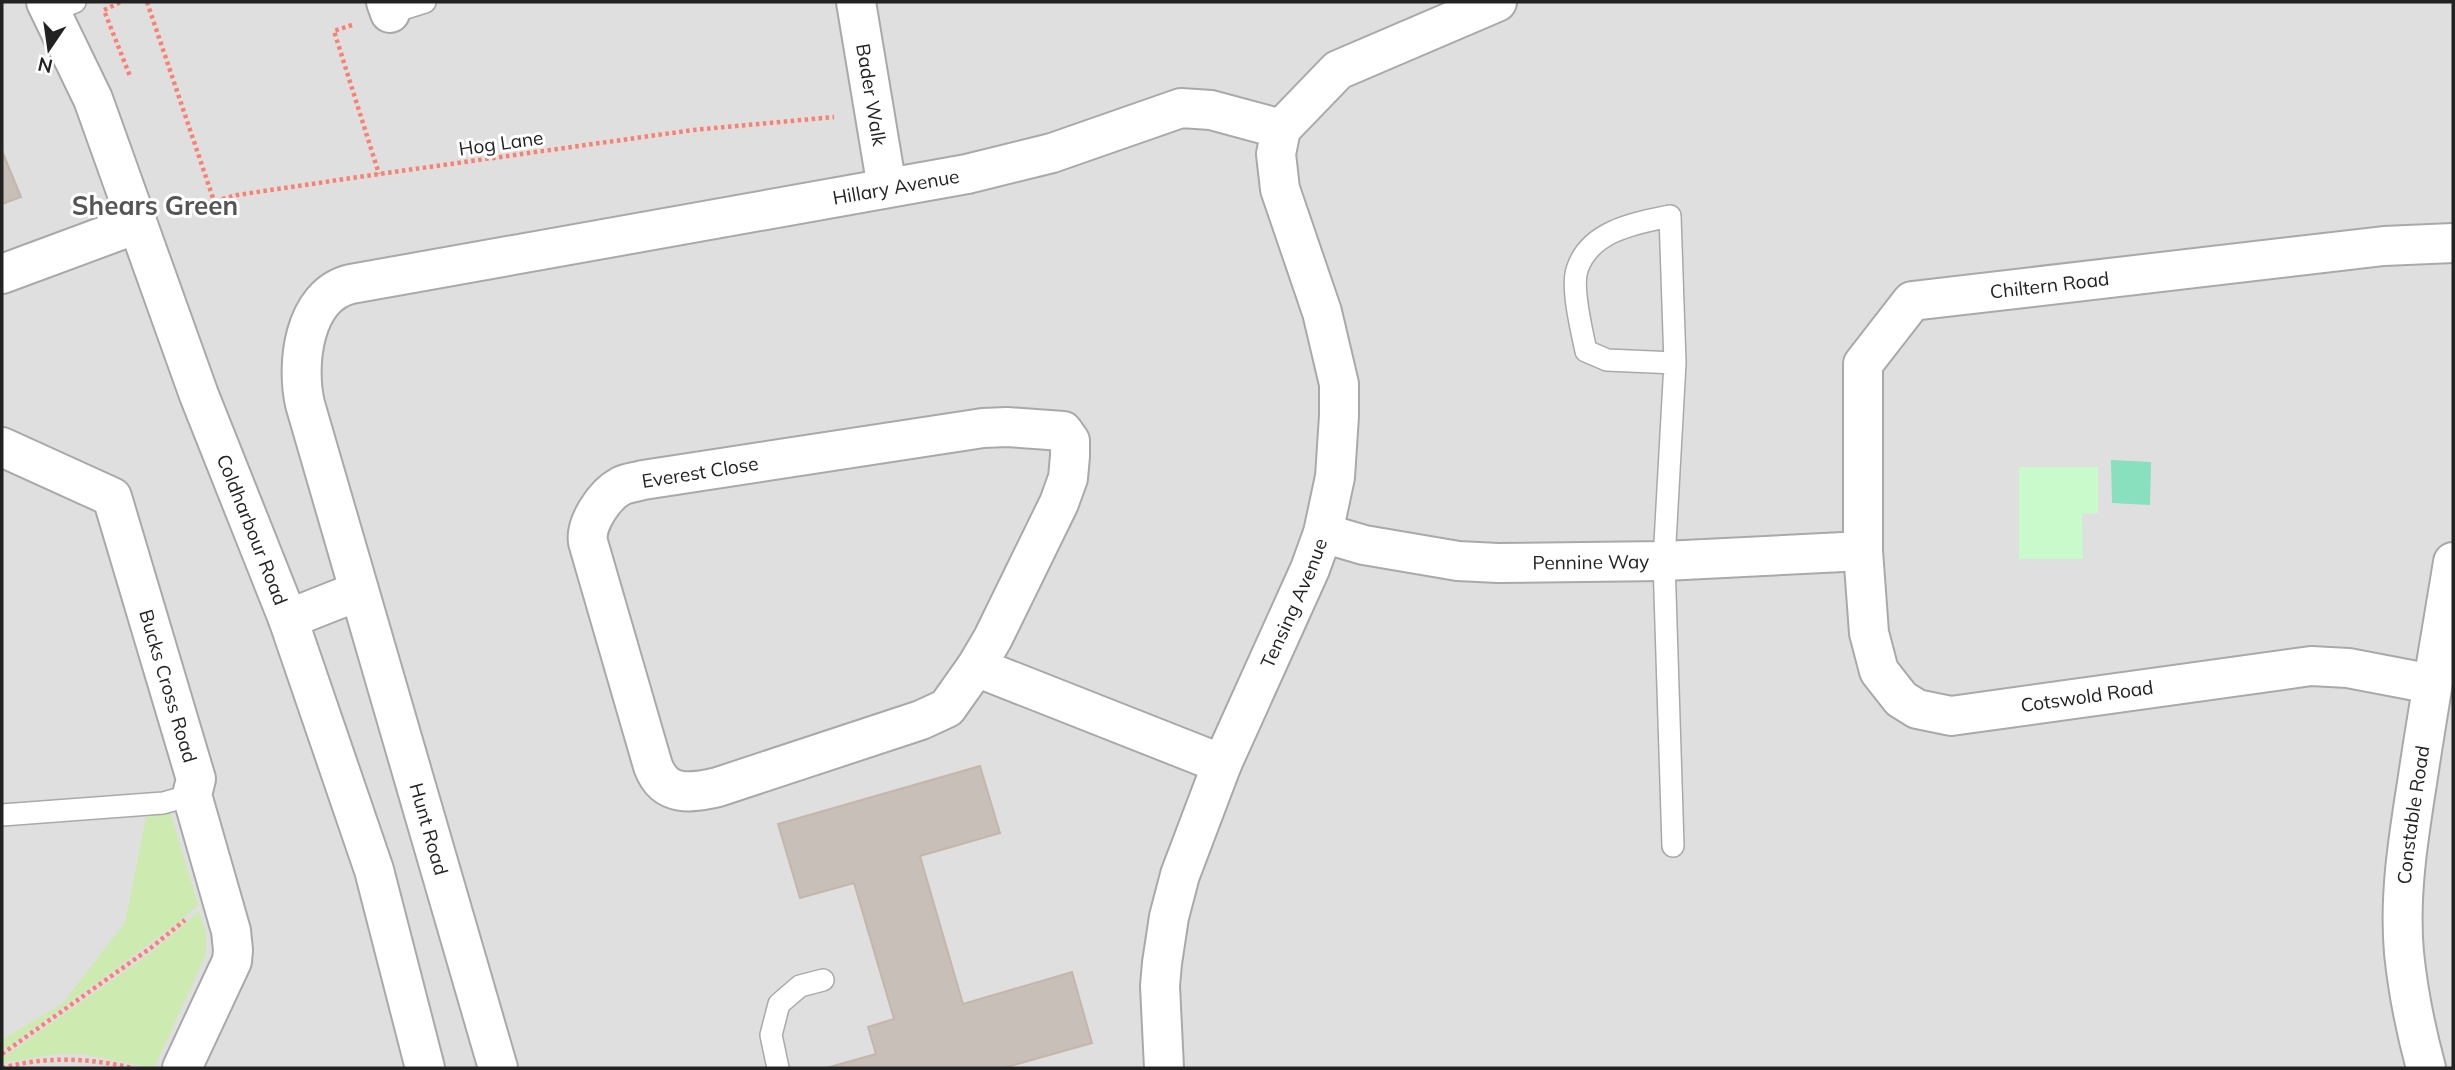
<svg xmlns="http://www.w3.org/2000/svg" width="2455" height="1070" font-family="Mulish,sans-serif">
<rect width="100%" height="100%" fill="#f2efe9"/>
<!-- residential -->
<rect fill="#e0dfdf" x="2" y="2" width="2451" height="1066"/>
<!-- grass -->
<g fill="#cdebb0">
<polygon points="168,805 198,905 181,920 109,974 2,1051 2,1040 63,1003 125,922 148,807"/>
<polygon points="199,911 206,932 206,954 154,1068 81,1054 57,1054 2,1063 2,1058 153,951"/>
</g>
<!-- park -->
<polygon fill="#c8facc" points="2019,467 2098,467 2098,513 2082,514 2083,559 2019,559"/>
<!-- pitch -->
<polygon fill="#88e0be" points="2111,460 2151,462 2150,505 2112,503"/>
<!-- building -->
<g fill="#c7bfb8" stroke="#c4b6ab" stroke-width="2">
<polygon points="2,151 21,197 2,204"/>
<polygon points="980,766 1000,833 920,856 963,1004 1072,972 1092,1043 1003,1068 826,1068 876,1054 868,1027 894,1019 854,883 800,898 778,824"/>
</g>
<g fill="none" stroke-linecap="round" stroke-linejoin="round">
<defs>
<g id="service">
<polyline points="51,11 75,2"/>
<polyline points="390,13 425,2"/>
<polyline points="2,815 163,803 192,795"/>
<path d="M 1673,846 L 1664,561 L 1675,363 L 1670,216 C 1635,223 1589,231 1577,270 C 1571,288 1582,332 1586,351 L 1607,360 L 1675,363"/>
<polyline points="778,1068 771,1035 779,1004 800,986 823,980"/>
</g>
<g id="minor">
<polyline points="386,2 390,13"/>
<path id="s1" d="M 856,2 L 887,188"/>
<path d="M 1007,427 L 1063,431 L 1070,441 L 1070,456 L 1068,478 L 1059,503 L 993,638 L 976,667 L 947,708 L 921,720 L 718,787 C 692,793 665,798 653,766 L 588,542 C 585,524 604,495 621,486 C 627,483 636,482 643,480 L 983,428 Z"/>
<path id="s2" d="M 2,447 L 112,497 L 196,779 L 192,795 L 231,931 L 233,950 L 232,961 L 182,1068"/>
<path id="s3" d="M 1323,533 L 1364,545 L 1458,561 L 1498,563 L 1664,561 L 1863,551"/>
<polyline points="288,619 359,591"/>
<polyline points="976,667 1222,764"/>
<path id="s4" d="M 2432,684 L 2348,668 L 2311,666 L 1951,716 L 1917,709 L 1901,699 L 1879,671 L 1869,633 L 1863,551 L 1863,364 L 1912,301 L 2384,246 L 2453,243"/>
<path id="s5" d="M 498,1068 L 305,404 C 296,365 303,295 351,284 L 967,174 L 1052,153 L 1181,108 L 1211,110 L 1281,129"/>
<path id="s6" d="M 1164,1068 L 1160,986 L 1162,963 L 1169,917 L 1180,875 L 1222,764 L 1310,569 L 1323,533 L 1335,477 L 1339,416 L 1339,384 L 1322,312 L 1280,189 L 1276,154 L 1281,129 L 1338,70 L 1497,2"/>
<path id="s7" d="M 2426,1068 C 2416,1031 2408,992 2404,953 C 2399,896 2408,840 2417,783 C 2428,709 2441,636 2453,562"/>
</g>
<g id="tertiary">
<path id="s8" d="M 46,2 L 93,99 L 199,395 L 288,619 L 374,870 L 425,1068"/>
<polyline points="2,274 137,224"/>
</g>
</defs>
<!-- service casing -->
<use href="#service" stroke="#a9a9a9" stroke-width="24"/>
<!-- minor casing -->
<use href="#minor" stroke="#a9a9a9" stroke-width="42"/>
<!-- tertiary casing -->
<use href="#tertiary" stroke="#a9a9a9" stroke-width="42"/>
<!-- path -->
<g stroke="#fa8072" stroke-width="4.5" stroke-dasharray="3.5 3.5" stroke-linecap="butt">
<polyline points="147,2 214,201"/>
<polyline points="104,10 121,2"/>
<polyline points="105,13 130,76"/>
<polyline points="352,25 334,31 379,174"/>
<polyline points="175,212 237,195 379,174 693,130 834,117"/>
<polyline points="2,1054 152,947 185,920"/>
<path d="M 2,1068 C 46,1056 89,1058 133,1068"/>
</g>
<!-- service -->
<use href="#service" stroke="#fff" stroke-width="21"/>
<!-- minor -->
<use href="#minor" stroke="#fff" stroke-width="38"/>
<!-- tertiary -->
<use href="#tertiary" stroke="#fff" stroke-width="38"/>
</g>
<g text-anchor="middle" stroke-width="6" stroke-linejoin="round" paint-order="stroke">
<!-- street labels -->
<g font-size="19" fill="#222" stroke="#fff">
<text dy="7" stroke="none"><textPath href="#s1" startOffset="94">Bader Walk</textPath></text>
<text transform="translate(501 143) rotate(-8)" y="7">Hog Lane</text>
<text dy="7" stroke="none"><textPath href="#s5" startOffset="1386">Hillary Avenue</textPath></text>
<text dy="7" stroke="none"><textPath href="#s4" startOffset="1102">Chiltern Road</textPath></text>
<text transform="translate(700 472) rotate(-9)" y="7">Everest Close</text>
<text dy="7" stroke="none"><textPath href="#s8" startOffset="567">Coldharbour Road</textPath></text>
<text dy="7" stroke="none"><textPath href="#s3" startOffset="271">Pennine Way</textPath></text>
<text dy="7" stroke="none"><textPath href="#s6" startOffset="490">Tensing Avenue</textPath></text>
<text dy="7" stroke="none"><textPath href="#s2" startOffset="318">Bucks Cross Road</textPath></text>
<text transform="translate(2087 696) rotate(-8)" y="7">Cotswold Road</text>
<text dy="7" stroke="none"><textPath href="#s7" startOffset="256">Constable Road</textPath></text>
<text transform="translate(429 829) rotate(74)" y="7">Hunt Road</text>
</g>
<!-- district labels -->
<g font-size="26" font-weight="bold" fill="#555" stroke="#fff">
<text x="155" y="215">Shears Green</text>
</g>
</g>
<!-- border -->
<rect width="2455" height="1070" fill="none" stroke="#222222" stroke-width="7"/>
<!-- north arrow -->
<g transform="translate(49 49) rotate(193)" stroke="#ffffff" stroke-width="5" paint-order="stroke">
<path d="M0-5L12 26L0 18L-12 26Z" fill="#222222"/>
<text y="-10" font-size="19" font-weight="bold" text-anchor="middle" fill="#222222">N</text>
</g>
</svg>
